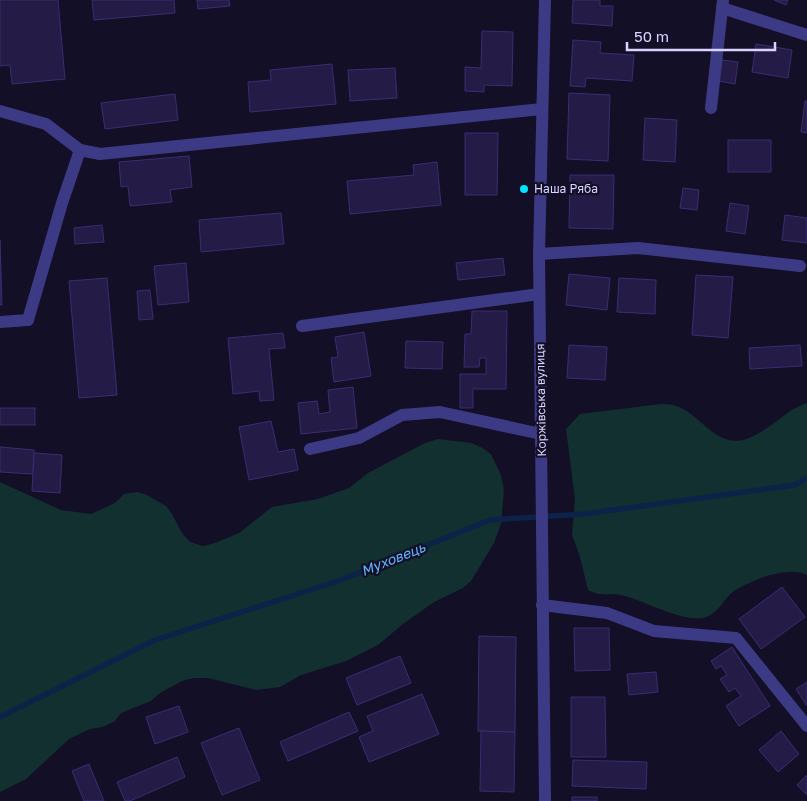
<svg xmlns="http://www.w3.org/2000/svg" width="807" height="801" font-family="'Golos Text',sans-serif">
<rect width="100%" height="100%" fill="#130f26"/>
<!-- green -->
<g fill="#12302f">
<path d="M 807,403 L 807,575 C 788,565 751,580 734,591 C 724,598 719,613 706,617 C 684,624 644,600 621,595 C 608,593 600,597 588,590 L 580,557 L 572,535 L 575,499 L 566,429 L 580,414 L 661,404 C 669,404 676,405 683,409 C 705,421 718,448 747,439 C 762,433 774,423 786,414 C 792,409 800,406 807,403 Z"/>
<polygon points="438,439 471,443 481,447 491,454 501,475 504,490 501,524 494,543 471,581 463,588 434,602 403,624 378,645 346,661 301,675 280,687 256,690 208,678 194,678 182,681 160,693 151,701 121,713 115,721 103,727 90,729 69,739 26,779 0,792 0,482 61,510 91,514 115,503 124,494 137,492 147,495 166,506 172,514 182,533 190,542 203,546 215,543 239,533 272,507 318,499 349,488 368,473 425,443"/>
</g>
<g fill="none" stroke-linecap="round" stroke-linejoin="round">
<!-- stream -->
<polyline stroke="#0c2248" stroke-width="5.5" points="0,717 155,640 341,580 490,520 584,514 795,485 807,478"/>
</g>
<!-- building -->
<g fill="#241b47" stroke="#3b2d73">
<polygon points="0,0 58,0 65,79 12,84 10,65 0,66"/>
<polygon points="92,0 174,0 175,13 94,20"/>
<polygon points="197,0 229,0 230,6 198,9"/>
<polygon points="573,0 600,0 600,6 613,6 612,26 572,23"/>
<polygon points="774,0 788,0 786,5"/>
<polygon points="482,31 513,32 512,86 484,85 484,92 465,91 465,67 481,68"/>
<polygon points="573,40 601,42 600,53 634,55 632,81 586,78 585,87 570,86"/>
<polygon points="756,44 792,50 788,78 752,72"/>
<polygon points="722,60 738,62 735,84 719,81"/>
<polygon points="332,64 336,104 250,112 248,82 271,80 270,70"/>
<polygon points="395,68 397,98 350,101 348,70"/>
<polygon points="569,93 610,95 608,161 567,159"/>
<polygon points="175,94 178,120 105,129 101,103"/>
<polygon points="805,101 807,101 807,133 801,132"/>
<polygon points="645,118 677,120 675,162 643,160"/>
<polygon points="465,133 498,133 497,195 465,195"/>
<rect x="728" y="140" width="43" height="32"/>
<polygon points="189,156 192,187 170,190 172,202 130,206 128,186 121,187 119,162"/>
<polygon points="437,162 441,205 350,214 347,181 414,175 413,165"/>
<polygon points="570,175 614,175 613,229 569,228"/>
<polygon points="683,188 699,190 697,210 680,208"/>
<polygon points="730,203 749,206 745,234 726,231"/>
<polygon points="281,213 284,244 201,252 199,220"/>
<polygon points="785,215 807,218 807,243 782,240"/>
<polygon points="102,225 104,242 75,244 74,228"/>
<polygon points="0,240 2,305 0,305"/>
<polygon points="503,258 505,275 458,280 456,263"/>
<polygon points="186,263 189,302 158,305 154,266"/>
<polygon points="569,274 610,278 607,310 566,305"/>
<polygon points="696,275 733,277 728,338 692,335"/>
<polygon points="107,278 117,395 79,398 69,281"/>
<polygon points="619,278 656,280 655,314 617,312"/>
<polygon points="150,290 153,319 139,320 137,291"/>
<polygon points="472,311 507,311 506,389 473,389 473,408 460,408 460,374 486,374 486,358 480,358 479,367 464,367 465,334 471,334"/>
<polygon points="364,332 371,376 334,382 331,358 338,357 335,337"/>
<polygon points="283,333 285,348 269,349 274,400 260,401 259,391 233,394 228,338"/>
<polygon points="406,341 443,342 442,369 405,368"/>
<polygon points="569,345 607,347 605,380 567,378"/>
<polygon points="800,345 802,366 750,369 749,348"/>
<polygon points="353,387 357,428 301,434 298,403 317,401 319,414 330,412 328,390"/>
<rect x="0" y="408" width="35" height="17"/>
<polygon points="271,421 278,452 294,449 298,470 249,480 239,427"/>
<polygon points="0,447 34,450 33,474 0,472"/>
<polygon points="34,453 62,455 60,493 32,491"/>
<polygon points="782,587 805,617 761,649 739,619"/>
<polygon points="574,628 609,628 610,670 575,671"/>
<polygon points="479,636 516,637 515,732 478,731"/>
<polygon points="732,647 770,706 739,726 726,706 741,696 735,688 729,692 720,679 727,675 721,666 716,669 711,661"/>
<polygon points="400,656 411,683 357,705 346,678"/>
<polygon points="656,672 658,692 629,695 627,674"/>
<polygon points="807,682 807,706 796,689"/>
<polygon points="422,694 439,734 369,762 359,737 373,731 367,716"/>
<polygon points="571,697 605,697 606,757 571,757"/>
<polygon points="179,706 188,732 155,744 146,717"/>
<polygon points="349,712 358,731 288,761 280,742"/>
<polygon points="239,728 260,780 222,795 201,743"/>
<polygon points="481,731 515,732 514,792 480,791"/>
<polygon points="781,731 799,754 778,772 759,750"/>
<polygon points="177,757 185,777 130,801 125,801 117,782"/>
<polygon points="573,760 647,762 646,789 572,786"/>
<polygon points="89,764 104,801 84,801 72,771"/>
<polygon points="807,775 807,795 797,785"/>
<rect x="572" y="797" width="25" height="4"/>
</g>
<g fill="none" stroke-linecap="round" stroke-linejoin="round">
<!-- minor -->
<g stroke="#3d3a85" stroke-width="12">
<polyline points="722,8 807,35"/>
<polyline points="711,108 723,0"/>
<polyline points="0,111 46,124 80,150 100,154 542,109"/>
<polyline points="539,254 638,248 800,266"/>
<polyline points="0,322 28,320 62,203 80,150"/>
<polyline points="302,326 539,294"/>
<polyline points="310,449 359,438 402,415 440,412 541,434"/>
<polyline points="542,605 607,613 654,631 736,638 807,726"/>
<polyline points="545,801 539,254 545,0"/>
</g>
</g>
<!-- markers -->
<circle fill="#00e5ff" stroke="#130f26" stroke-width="2" cx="524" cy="189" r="5"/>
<g text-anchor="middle" stroke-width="4.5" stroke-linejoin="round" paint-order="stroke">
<!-- poi labels -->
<g font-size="12" fill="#d9d4ff" stroke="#130f26" text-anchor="start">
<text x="534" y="193">Наша Ряба</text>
</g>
<!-- street labels -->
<g font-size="12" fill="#d9d4ff" stroke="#130f26">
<text transform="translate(541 400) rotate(-91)" y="4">Коржівська вулиця</text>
</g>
<!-- water labels -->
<g font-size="14" font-style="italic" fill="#62b6ff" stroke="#130f26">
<text transform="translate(393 559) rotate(-22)" y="5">Муховець</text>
</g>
</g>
<!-- scale -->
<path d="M627 42v8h148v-8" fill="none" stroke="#d9d4ff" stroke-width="2.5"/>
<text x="634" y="42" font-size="15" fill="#d9d4ff" stroke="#130f26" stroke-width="4" paint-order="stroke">50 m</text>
</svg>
